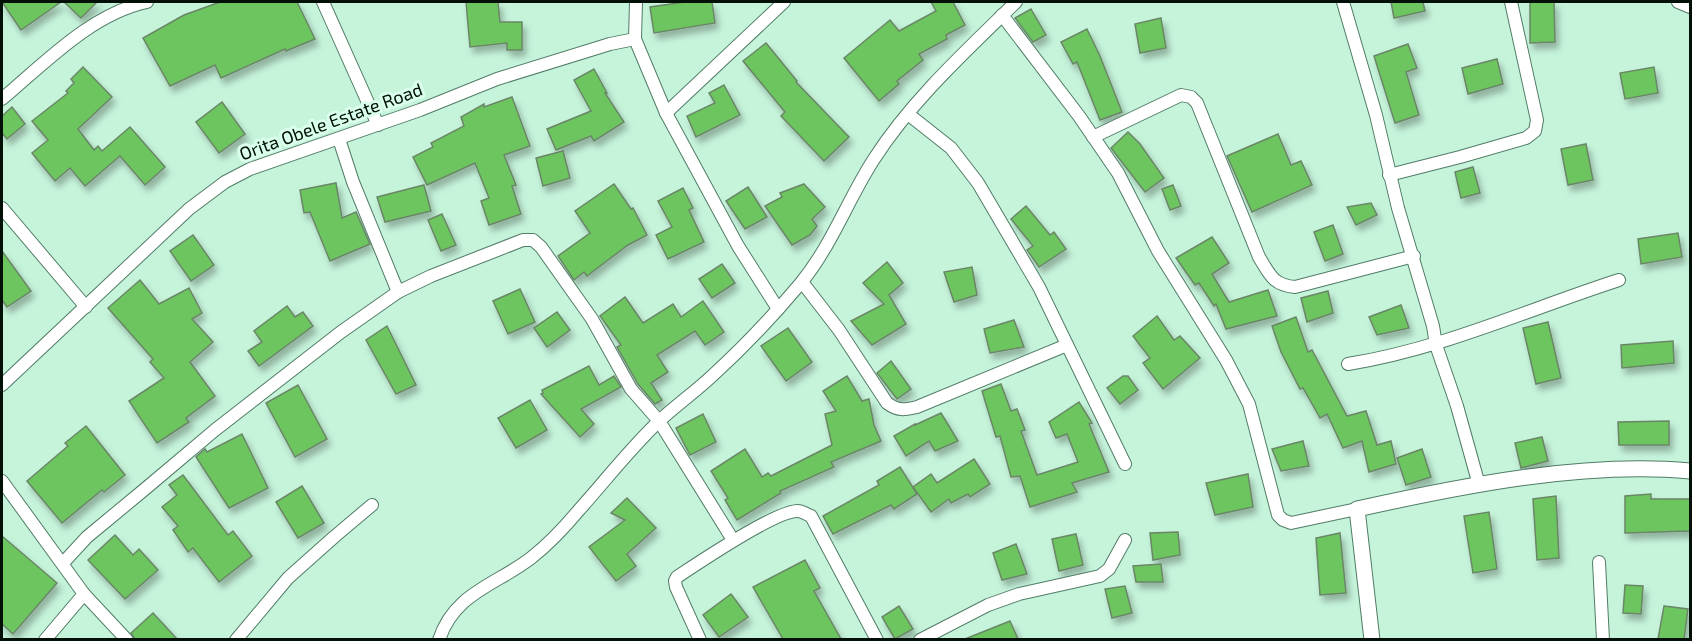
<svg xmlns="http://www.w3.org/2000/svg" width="1692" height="641" font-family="'Exo 2',sans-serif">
<defs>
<filter id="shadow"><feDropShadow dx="3.5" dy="6" stdDeviation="3" flood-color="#0004"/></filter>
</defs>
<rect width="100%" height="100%" fill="#c6f4db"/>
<!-- building -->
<g fill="#6dc561" stroke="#6a8666" stroke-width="1.5" filter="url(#shadow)">
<polygon points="2,2 61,2 21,30"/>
<polygon points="64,2 97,2 81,18"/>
<polygon points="220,2 297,2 315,39 286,51 285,49 221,78 215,65 170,86 143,38 184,15"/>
<polygon points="466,2 498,2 500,22 522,22 522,50 507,50 507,43 470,47"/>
<polygon points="685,2 712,2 715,23 654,33 650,7"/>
<polygon points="931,2 953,2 965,25 946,35 947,39 919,54 923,60 897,81 899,84 879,101 844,58 890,20 899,31 936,11"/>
<polygon points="1391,2 1423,2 1425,11 1394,18"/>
<polygon points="1530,2 1554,2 1555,42 1530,43"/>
<polygon points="1031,9 1046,35 1033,42 1015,18"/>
<polygon points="1161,18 1166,48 1140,53 1135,24"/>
<polygon points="1087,29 1100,56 1122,112 1100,120 1077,62 1073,64 1061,42"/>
<polygon points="766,43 797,81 796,82 849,137 824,161 781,116 785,112 743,61"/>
<polygon points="1408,44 1417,68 1406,72 1419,115 1395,123 1374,56"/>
<polygon points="1497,59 1503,84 1468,94 1462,68"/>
<polygon points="83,67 112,97 78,129 94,150 98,146 102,151 130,127 165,167 145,185 120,156 85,186 70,168 55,181 32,153 48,140 32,121 68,93 66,91 74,83 71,79"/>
<polygon points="1654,67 1658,93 1625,99 1620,73"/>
<polygon points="594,69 607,93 605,93 624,122 594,141 591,136 556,150 547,129 591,111 574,80"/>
<polygon points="724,85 740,115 696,137 687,116 715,103 709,93"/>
<polygon points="512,97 530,146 504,155 516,185 512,186 521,214 489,225 481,201 489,198 475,163 427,185 413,157 433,147 431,143 464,126 461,117 484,104 484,107"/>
<polygon points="222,102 245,134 219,153 196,122"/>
<polygon points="12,107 25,124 7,139 2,133 2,116"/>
<polygon points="1128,132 1140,144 1164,178 1145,192 1111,148"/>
<polygon points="1278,134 1291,165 1301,161 1312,185 1252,212 1227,156"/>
<polygon points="1586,144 1593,180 1568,185 1561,149"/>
<polygon points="563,151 570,178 543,186 536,158"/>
<polygon points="1473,167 1480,193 1461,198 1455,172"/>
<polygon points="336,183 342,218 356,212 370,244 330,261 310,212 304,213 300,190"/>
<polygon points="614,184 631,209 633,208 647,235 628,245 587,276 584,272 574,280 558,256 590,233 575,211"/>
<polygon points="804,184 825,207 812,219 817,226 810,235 792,245 765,206 782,197 780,193"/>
<polygon points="424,185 431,211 385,222 377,197"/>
<polygon points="1173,185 1181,206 1170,210 1162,189"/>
<polygon points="748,187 767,217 745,229 726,201"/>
<polygon points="683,188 693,208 689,210 704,242 668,259 656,235 672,227 658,201"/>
<polygon points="1371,203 1377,215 1356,225 1347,207"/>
<polygon points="1026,206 1050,235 1054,232 1066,249 1039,267 1027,250 1033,246 1011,219"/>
<polygon points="442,214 456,245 441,251 428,220"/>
<polygon points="1333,225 1343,254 1325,261 1314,232"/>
<polygon points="1678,233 1682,257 1641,264 1638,239"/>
<polygon points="193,235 214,265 191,281 170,251"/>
<polygon points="1212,237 1229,263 1212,274 1229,302 1268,290 1277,316 1226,329 1216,304 1214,306 1199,283 1195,285 1176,258"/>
<polygon points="2,251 31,291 7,307 2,300"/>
<polygon points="887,262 903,283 889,295 906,324 872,345 851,321 884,304 863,283"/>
<polygon points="722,264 735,283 712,298 699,279"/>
<polygon points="972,267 977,295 954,302 944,272"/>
<polygon points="140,280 159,304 189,288 202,313 192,319 213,342 190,362 215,396 186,418 189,422 157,443 129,401 164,378 150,362 153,359 108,308"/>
<polygon points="520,289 535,322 508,334 493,301"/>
<polygon points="1328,291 1333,313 1307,322 1301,298"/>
<polygon points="625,297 643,323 673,304 681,317 703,301 724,332 705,345 695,331 657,355 668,372 651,383 662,400 655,404 638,384 617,347 621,345 600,316"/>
<polygon points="1401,305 1409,328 1377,335 1369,317"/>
<polygon points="287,306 295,317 303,312 313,326 259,366 248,351 262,342 254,331"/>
<polygon points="557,312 570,330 547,347 534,328"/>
<polygon points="1157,316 1174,340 1180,336 1200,358 1163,389 1143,363 1150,358 1133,336"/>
<polygon points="1296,317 1308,352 1312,350 1347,416 1366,411 1377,445 1391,441 1396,464 1369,472 1362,441 1343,448 1327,414 1320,418 1303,388 1300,389 1281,352 1272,326"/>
<polygon points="1014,320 1024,347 990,353 984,329"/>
<polygon points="1548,322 1561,378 1536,384 1523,328"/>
<polygon points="387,326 416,385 396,394 366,340"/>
<polygon points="788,328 812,362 786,381 761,346"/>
<polygon points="1673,341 1674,363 1622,368 1621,345"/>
<polygon points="891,361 911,389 897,399 877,373"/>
<polygon points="589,366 599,385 614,376 621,387 581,409 594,424 580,437 541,394 543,393 542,390"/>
<polygon points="847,376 862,401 869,399 874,425 881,441 831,462 834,467 780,491 781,493 737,520 725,500 728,498 711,471 745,449 762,477 768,473 771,476 832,445 825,414 836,411 823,391"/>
<polygon points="1123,376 1128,376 1138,390 1120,404 1107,388"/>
<polygon points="1001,384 1011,411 1017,409 1025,430 1021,431 1037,475 1078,462 1067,434 1056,438 1049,422 1079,402 1092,423 1089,424 1109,472 1072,483 1077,492 1030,507 1020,476 1011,477 1000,436 996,437 982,391"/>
<polygon points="298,385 327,439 295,457 266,403"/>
<polygon points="530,400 547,430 516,448 498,418"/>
<polygon points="941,413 958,441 935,451 929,441 906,456 894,436 915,424 915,425"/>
<polygon points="703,414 716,442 690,455 676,428"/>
<polygon points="1669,421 1669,445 1619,445 1618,422"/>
<polygon points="86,426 125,475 104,492 102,490 62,523 27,481 68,446 65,443"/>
<polygon points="242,434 268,488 229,508 196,457 205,449 207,452"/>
<polygon points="1542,437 1548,461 1521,468 1515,443"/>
<polygon points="1303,441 1309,466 1281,471 1272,449"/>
<polygon points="1422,449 1431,477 1406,485 1397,458"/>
<polygon points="974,459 990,484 970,497 968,494 951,503 949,499 931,512 913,487 931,474 937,483"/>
<polygon points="900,467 917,494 894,509 891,505 833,534 823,516 879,485 877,481"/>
<polygon points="1248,474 1253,507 1215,515 1206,483"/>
<polygon points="183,475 228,535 233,531 252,556 219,582 193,548 188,552 173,530 178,526 162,507 177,495 169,485"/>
<polygon points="302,486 324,523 298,538 276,502"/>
<polygon points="1651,494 1651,499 1690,499 1690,531 1625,533 1625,496"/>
<polygon points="1556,496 1559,558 1537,560 1533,499"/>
<polygon points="627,498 656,528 627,554 636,566 616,581 589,547 625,520 611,513"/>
<polygon points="1489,512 1497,569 1473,573 1464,516"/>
<polygon points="1178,532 1180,555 1153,560 1150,533"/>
<polygon points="1340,533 1346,593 1320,595 1316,538"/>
<polygon points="1076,534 1083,565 1059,571 1052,539"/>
<polygon points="115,535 133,555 139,549 158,570 125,599 88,560"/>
<polygon points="2,536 57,583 13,634 2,624"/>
<polygon points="1016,544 1027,574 1002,580 993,553"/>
<polygon points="805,560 820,588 814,591 841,639 783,639 753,587"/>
<polygon points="1161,564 1163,582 1136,582 1133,566"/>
<polygon points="1625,585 1643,586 1641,614 1623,613"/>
<polygon points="1125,586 1132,613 1112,618 1105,589"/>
<polygon points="731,594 748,617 719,637 703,615"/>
<polygon points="899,606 913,629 895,639 882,617"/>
<polygon points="1664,606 1688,609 1684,639 1658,639"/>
<polygon points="153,613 177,639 135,639 131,633"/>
<polygon points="1010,621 1018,639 965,639"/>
</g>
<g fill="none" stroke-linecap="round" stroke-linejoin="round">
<defs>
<g id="minor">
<polyline points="323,2 378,125"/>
<polyline points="636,2 635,39 666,113 738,246 778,309"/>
<polyline points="1343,2 1376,115 1398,208 1433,326 1436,345 1457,406 1479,485"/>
<polyline points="1678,2 1690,7"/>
<polyline points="1002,15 1079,116 1118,173 1158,251 1226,360 1249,404 1278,515 1283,520 1291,523 1357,509"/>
<path d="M 2,99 C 45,63 91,14 147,2"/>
<polyline points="666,113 784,2"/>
<polyline points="908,114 951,148 978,183 1039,287 1125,464"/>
<path d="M 1093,137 L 1181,95 L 1191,97 L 1197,103 L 1259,257 C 1270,275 1273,285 1295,287 L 1414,256"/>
<polyline points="339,139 353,182 398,292"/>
<polyline points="1389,175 1460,157 1526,138 1535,131 1537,120 1511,2"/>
<polyline points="2,208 86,307"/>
<path d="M 802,282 L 839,330 L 887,403 C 898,411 904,410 917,407 L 1067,345"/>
<path d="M 1348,364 C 1442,349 1529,309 1619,280"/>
<polyline points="2,385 189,209 225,182 250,169 420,110 497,79 610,44 635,39"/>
<polyline points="2,481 84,594 127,640"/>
<polyline points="1599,562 1603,640"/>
<polyline points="63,563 87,537 145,489 215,430 341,332 398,292 431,276 523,240 533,240 541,247 592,319 631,389 659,421 733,540"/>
<polyline points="45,640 84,594"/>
<polyline points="236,640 288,578 334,537 372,505"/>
<path d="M 439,640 C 454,593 496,585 531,558 C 549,544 564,528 579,510 C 605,481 629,450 657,423 C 675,406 695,392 712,376 C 744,347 773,316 800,284 C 831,247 848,199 874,159 C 912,100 966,51 1016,2"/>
<path d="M 700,640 L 676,587 L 675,581 L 677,577 C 698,563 777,510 798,511 C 802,511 808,515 811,516 L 877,640"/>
<polyline points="920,640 988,605 1019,594 1100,576 1109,569 1125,540"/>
</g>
<path id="tertiary" d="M 1372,640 L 1357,509 C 1461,486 1584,461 1690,471"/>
</defs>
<!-- minor casing -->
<use href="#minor" stroke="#517c66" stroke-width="14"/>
<!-- tertiary casing -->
<use href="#tertiary" stroke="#517c66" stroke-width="17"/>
<!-- minor -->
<use href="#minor" stroke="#fff" stroke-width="12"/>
<!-- tertiary -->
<use href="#tertiary" stroke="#fff" stroke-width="15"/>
</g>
<g text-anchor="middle" stroke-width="6" stroke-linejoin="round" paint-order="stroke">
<!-- street labels -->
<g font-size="18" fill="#021008" stroke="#daffeb">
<text transform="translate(331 122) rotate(-20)" y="6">Orita Obele Estate Road</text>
</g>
</g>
<!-- border -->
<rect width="1692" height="641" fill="none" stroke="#021008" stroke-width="6"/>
</svg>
